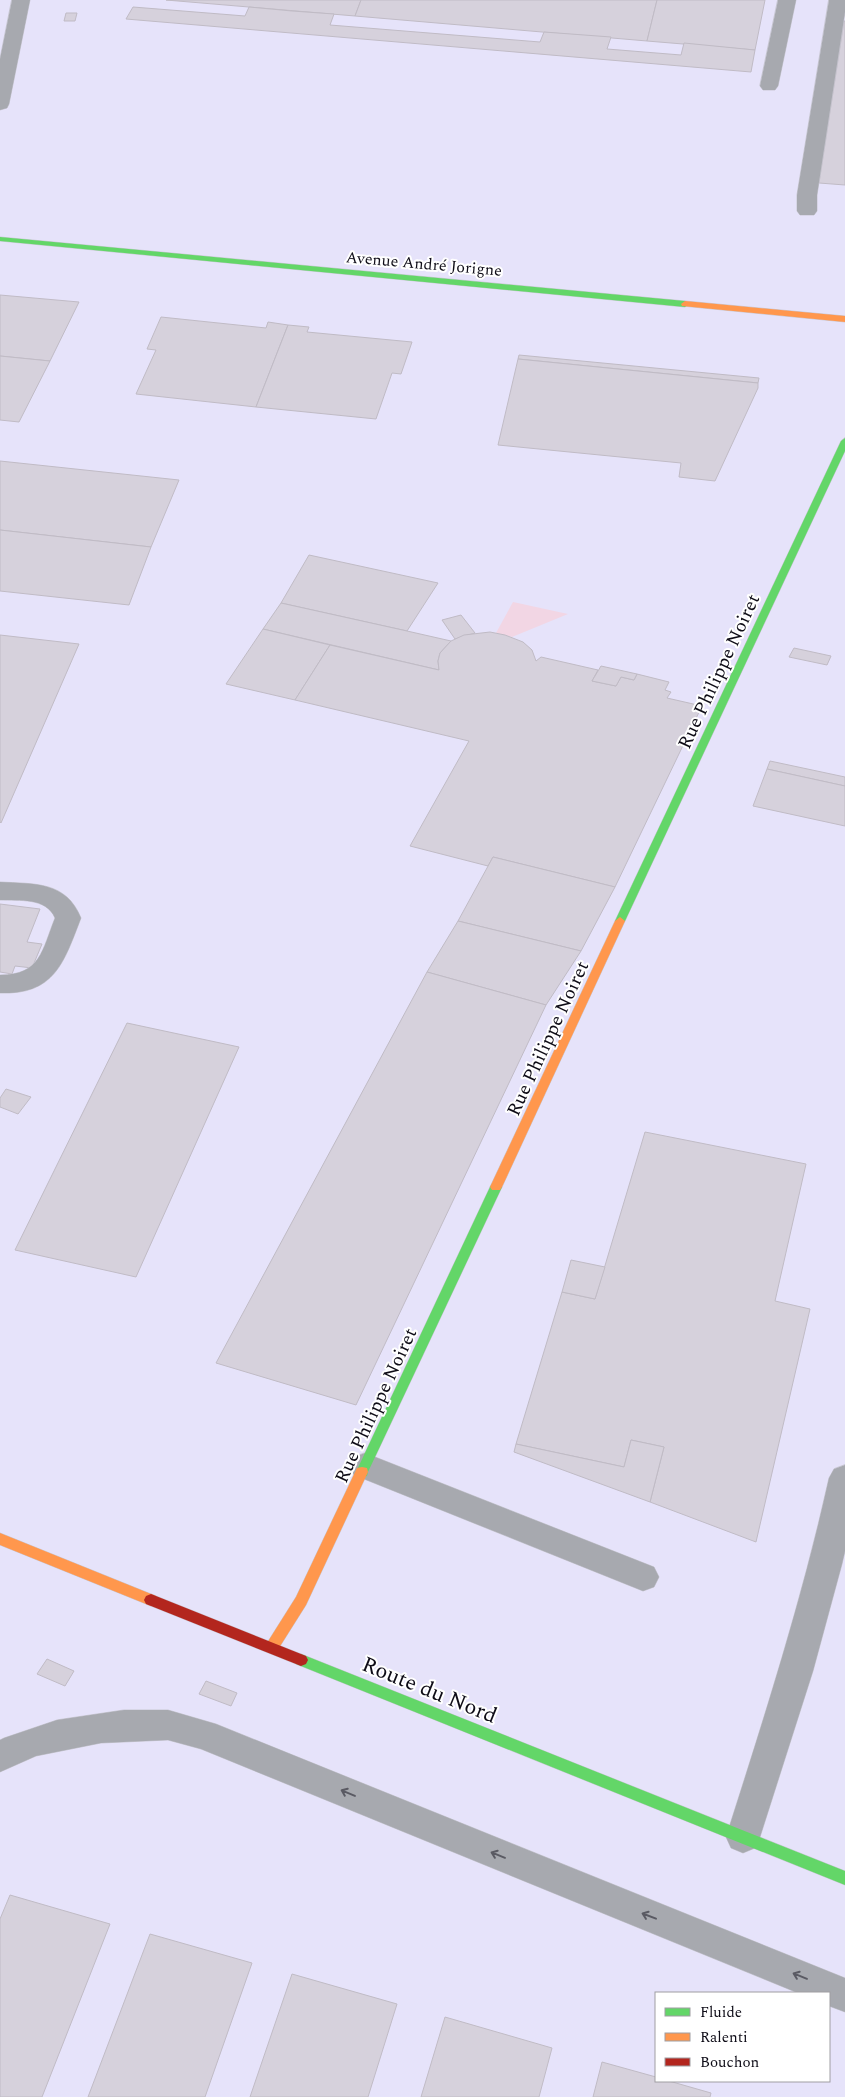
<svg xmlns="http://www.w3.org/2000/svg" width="845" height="2097" font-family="Spectral,serif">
<rect width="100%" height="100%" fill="#ecebf8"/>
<!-- built -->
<path fill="#e6e3fa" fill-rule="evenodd" d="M 0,0 L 845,0 L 845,2097 L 0,2097 ZM 656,1993 L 829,1993 L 829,2081 L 656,2081 Z"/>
<!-- green -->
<polygon fill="#f2d6e4" points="513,602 568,614 512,637 496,633"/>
<!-- building -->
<g fill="#d6d1dc" stroke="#c0bbc5">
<polygon points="166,0 361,0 355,16"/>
<polygon points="361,0 657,0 647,41 355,16"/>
<polygon points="657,0 765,0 755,50 647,41"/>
<polygon points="133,7 245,16 249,7 292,11 334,14 330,25 540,42 544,32 611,37 607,49 681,55 684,43 755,50 751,72 126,19"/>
<polygon points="66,13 77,13 75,21 64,21"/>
<polygon points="844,21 845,21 845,185 819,183"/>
<polygon points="0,295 79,302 50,361 0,356"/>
<polygon points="161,317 266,328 268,322 288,325 256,407 136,394 156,350 147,349"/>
<polygon points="288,325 309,327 307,332 412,342 401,374 392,373 376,419 256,407"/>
<polygon points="519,355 759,378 758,383 518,359"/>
<polygon points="0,356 50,361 19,422 0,420"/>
<polygon points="518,359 758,383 758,388 715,481 679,477 681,463 498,445"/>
<polygon points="0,461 179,480 151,547 0,530"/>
<polygon points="0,530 151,547 129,605 0,591"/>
<polygon points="309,555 438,583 407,631 281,603"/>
<polygon points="281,603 407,631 451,641 440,653 438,661 439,670 263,629"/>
<polygon points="461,615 475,633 455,639 442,620"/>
<polygon points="263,629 330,645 295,700 226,684"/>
<polygon points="490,632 505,635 523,642 532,650 536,661 541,657 598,670 592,681 616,686 621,677 634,680 637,674 669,682 665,690 671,692 667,698 702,706 615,887 493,857 488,866 410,846 469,741 295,700 330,645 439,670 438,661 440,653 451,641 464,635"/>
<polygon points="0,635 79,644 1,823 0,822"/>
<polygon points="794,648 831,656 827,665 789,657"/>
<polygon points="601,666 637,674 634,680 621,677 616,686 592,681"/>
<polygon points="770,761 845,777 845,786 767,769"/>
<polygon points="767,769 845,786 845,826 753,806"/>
<polygon points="493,857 615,887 581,951 458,921"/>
<polygon points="0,904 40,909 27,942 42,944 32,968 15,966 12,974 0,972"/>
<polygon points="458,921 581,951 546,1005 427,972"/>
<polygon points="427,972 546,1005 356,1405 216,1363"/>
<polygon points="127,1023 239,1047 136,1277 15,1250"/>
<polygon points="6,1089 31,1097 18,1114 0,1107 0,1098"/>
<polygon points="645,1132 806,1164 775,1301 810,1309 756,1542 650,1502 664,1447 631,1440 624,1467 516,1444 562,1292 595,1299"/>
<polygon points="571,1260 605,1267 595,1299 562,1292"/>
<polygon points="631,1440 664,1447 650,1502 514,1452 516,1444 624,1467"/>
<polygon points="47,1659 74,1671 65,1686 37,1674"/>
<polygon points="206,1681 237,1693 231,1706 199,1694"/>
<polygon points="10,1895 110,1924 42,2097 0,2097 0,1919"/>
<polygon points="150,1934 252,1963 205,2097 88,2097"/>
<polygon points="292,1974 397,2004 368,2097 250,2097"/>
<polygon points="445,2017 552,2048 539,2097 421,2097"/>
<polygon points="602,2062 656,2077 656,2081 669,2081 711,2093 710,2097 593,2097"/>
</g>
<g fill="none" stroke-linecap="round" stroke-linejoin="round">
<defs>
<g id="lane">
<polygon points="778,0 796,0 778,86 775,90 763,90 760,86"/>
<polygon points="829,0 845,0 845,12 817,195 817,211 814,215 800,215 797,211 797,195"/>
<path d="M 0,882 C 35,884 66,881 81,918 C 64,962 55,995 0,993 L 0,975 C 41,975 42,950 55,918 C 46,897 19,901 0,900 Z"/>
<polygon points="365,1453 654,1567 659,1577 654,1587 643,1591 354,1475 349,1466 354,1457"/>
<path d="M 845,1465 L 845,1551 L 842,1564 L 813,1671 L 760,1837 L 755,1848 L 743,1853 L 731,1848 L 726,1837 C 764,1718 802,1600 829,1478 L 834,1469 Z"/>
<polygon points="124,1710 168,1710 216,1724 845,1978 845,2012 829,2006 829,1993 798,1993 201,1749 168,1740 101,1743 36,1756 0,1772 0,1740 4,1738 57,1720"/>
</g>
<polygon id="street" points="12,0 30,0 9,104 7,108 0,110 0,59"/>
<g id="fast">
<polygon points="0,237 685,301 689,304 685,307 0,241"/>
<polygon points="845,438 845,451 625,921 620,925 616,924 615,921 841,441"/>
<polygon points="496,1183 500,1184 502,1187 368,1472 367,1476 362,1477 357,1476 356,1472 490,1187 492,1184"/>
<polygon points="301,1654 845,1871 845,1885 296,1664 294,1660 296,1656"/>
</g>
<g id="slow">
<polygon points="685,301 845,316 845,322 682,306 681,304"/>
<polygon points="620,917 625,921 502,1187 500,1190 492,1190 490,1187 615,921"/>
<polygon points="362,1467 367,1468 368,1472 306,1605 277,1651 272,1653 267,1651 265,1647 267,1643 296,1597 357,1468"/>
<polygon points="0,1533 156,1596 158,1600 156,1604 151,1606 0,1545"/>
</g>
<polygon id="jam" points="151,1594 306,1656 308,1660 306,1664 301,1666 146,1604 144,1600 146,1596"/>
</defs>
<!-- lane casing -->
<use href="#lane" stroke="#c9c8d3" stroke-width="1"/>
<!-- street casing -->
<use href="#street" stroke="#c9c8d3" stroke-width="1"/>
<!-- fast casing -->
<use href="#fast" stroke="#c9c8d3" stroke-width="1"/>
<!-- slow casing -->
<use href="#slow" stroke="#c9c8d3" stroke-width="1"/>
<!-- jam casing -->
<use href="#jam" stroke="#c9c8d3" stroke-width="1"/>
<!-- lane -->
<use href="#lane" fill="#a7a9af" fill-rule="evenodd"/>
<!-- street -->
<use href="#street" fill="#a7a9af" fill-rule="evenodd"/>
<!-- fast -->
<use href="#fast" fill="#63d668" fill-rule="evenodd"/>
<!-- slow -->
<use href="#slow" fill="#ff974d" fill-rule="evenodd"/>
<!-- jam -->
<use href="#jam" fill="#b3261e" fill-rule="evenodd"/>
</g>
<!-- one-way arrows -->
<defs><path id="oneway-shaft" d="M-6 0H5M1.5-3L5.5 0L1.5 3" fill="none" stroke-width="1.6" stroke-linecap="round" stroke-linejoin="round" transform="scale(1.25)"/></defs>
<g stroke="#5a5a63">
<use href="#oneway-shaft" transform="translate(348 1793) rotate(-157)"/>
<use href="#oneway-shaft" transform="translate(498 1855) rotate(-158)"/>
<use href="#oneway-shaft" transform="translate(649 1916) rotate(-159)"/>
<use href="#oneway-shaft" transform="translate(800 1976) rotate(-158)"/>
</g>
<g text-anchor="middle" stroke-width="4" stroke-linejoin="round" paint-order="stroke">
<!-- far-street labels -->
<g font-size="16" fill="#0e0c17" stroke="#fff">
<text transform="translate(424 263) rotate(5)" y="6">Avenue André Jorigne</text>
</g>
<!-- street labels -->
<g font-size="19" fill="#0e0c17" stroke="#fff">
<text transform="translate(718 671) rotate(-65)" y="7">Rue Philippe Noiret</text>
<text transform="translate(547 1038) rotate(-65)" y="7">Rue Philippe Noiret</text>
<text transform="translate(375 1405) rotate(-65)" y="7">Rue Philippe Noiret</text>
</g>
<!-- near-street labels -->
<g font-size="22" fill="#0e0c17" stroke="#fff">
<text transform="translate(430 1689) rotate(22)" y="8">Route du Nord</text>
</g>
</g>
<!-- legend -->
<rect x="655" y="1992" width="175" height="90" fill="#ffffff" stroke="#9f9ea2"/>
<rect x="665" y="2008" width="25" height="8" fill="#63d668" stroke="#9f9ea2"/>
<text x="700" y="2017" font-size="15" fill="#0e0c17">Fluide</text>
<rect x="665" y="2033" width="25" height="8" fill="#ff974d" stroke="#9f9ea2"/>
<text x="700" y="2042" font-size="15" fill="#0e0c17">Ralenti</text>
<rect x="665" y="2058" width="25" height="8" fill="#b3261e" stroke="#9f9ea2"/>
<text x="700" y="2067" font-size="15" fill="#0e0c17">Bouchon</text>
</svg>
